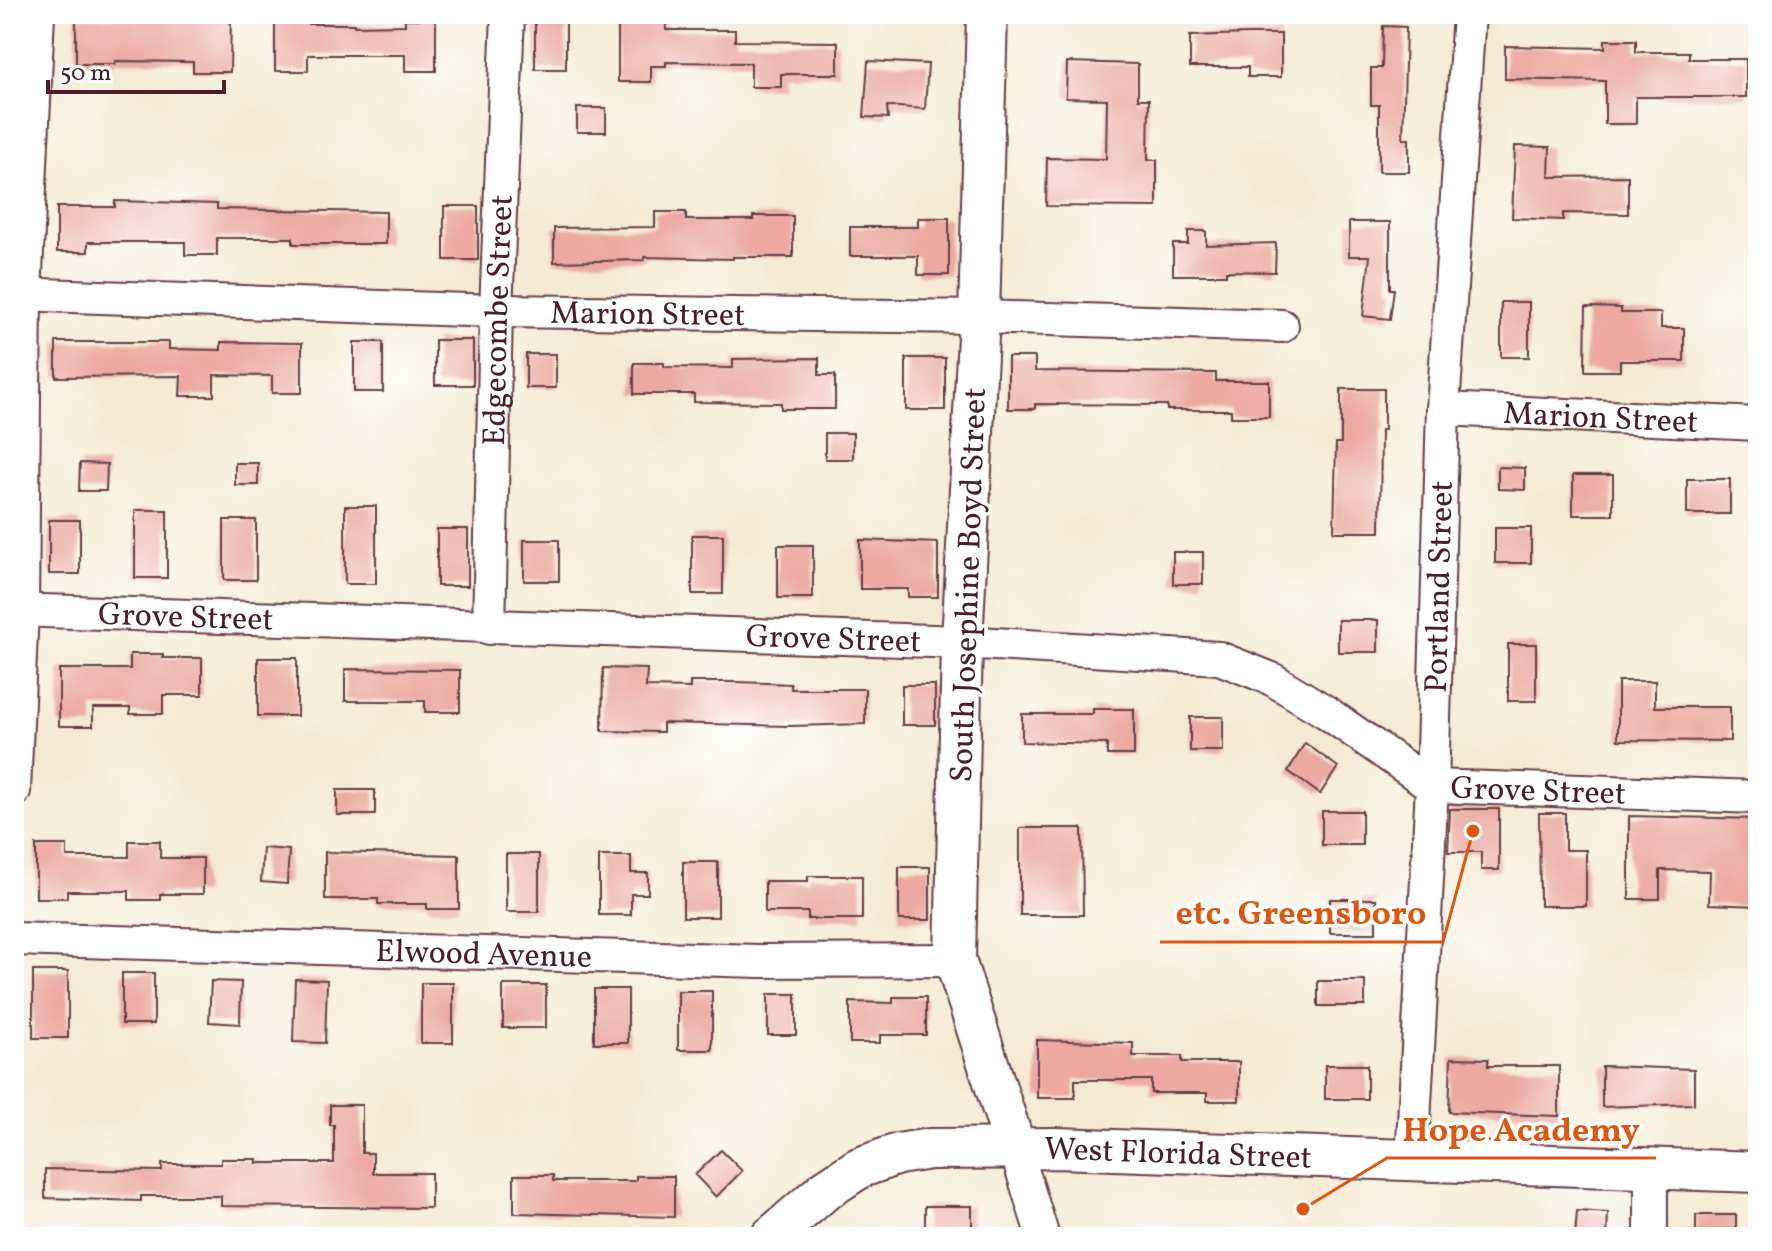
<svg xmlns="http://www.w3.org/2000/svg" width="1772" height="1251" font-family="Vollkorn,serif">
<rect width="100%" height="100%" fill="#fff"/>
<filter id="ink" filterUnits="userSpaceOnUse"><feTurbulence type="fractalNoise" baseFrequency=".0125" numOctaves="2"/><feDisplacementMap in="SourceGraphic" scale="16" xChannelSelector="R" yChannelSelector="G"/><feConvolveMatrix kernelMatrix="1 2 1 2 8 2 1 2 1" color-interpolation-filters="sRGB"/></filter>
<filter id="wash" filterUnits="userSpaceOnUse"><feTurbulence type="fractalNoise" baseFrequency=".006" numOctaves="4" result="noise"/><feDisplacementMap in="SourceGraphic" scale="32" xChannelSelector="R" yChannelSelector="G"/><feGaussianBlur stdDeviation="1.8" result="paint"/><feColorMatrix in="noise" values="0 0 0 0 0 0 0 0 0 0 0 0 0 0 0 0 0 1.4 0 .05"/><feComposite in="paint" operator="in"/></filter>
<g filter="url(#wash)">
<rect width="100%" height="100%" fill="#f4ead4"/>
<g id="blocks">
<!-- building -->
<g fill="#eba9a2">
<polygon points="135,14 231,14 230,72 193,72 193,62 115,61 115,64 76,64 76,17 135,17"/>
<polygon points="275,17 308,17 308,24 354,24 354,26 405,25 405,19 436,19 436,71 405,71 405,55 308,55 308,71 275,71"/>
<rect x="535" y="18" width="31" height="51"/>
<polygon points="618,22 666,22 666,30 735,30 735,41 838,42 838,74 781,74 781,87 751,87 751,63 666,62 666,66 651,66 651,82 618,82"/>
<polygon points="1383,26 1406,27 1403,139 1409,139 1409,172 1379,172 1379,105 1371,105 1371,68 1382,68"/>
<polygon points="1248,34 1281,34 1281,77 1248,77 1248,67 1190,67 1190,36"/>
<polygon points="1605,40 1636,40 1636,52 1689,52 1689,59 1746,59 1746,97 1636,97 1636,124 1605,124 1605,81 1505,79 1505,46 1605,48"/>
<polygon points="868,61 928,64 925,109 887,106 888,118 864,117"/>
<polygon points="1067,62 1138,64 1138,99 1149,99 1148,160 1157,160 1157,207 1046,206 1047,158 1106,159 1107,99 1066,98"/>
<rect x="577" y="108" width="29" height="24"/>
<polygon points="1515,146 1550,147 1549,177 1628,176 1628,214 1563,213 1563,220 1512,218"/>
<polygon points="115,201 217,204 217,209 386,212 386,244 293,244 293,238 217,238 217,255 185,255 185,242 88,242 88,252 57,252 57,207 115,207"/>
<rect x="444" y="206" width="34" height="54"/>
<polygon points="655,212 686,212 686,220 753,220 753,216 793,216 793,257 733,257 733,259 644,257 644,260 554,262 554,228 655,227"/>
<polygon points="918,218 949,218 949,275 918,275 918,256 850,256 850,227 918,227"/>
<polygon points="1349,222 1390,222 1390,289 1394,289 1390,319 1363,316 1370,256 1349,256"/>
<polygon points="1188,231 1206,231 1206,245 1276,243 1275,272 1226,271 1226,275 1173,275 1173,244 1188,244"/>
<rect x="1501" y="302" width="28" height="55"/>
<polygon points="1586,307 1621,308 1621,313 1661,313 1661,328 1684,328 1684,361 1620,361 1620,371 1585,371"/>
<rect x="435" y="340" width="38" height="45"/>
<polygon points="56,342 169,342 169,349 221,350 221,342 302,343 302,393 272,393 272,376 214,375 214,396 180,396 181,376 56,377"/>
<rect x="354" y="342" width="29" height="50"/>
<rect x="526" y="354" width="30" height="34"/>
<polygon points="1008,357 1035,357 1035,371 1216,373 1216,381 1269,381 1269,417 1231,417 1231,410 1167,410 1167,405 1035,404 1035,409 1008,409"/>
<polygon points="819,358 819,375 835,375 835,409 781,409 781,403 694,402 694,394 634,394 634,363 664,363 664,367 733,368 733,359"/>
<rect x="906" y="358" width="39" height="52"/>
<polygon points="1341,389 1384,389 1384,430 1381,430 1380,532 1334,532 1336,443 1341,443"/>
<rect x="825" y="433" width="28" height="26"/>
<polygon points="80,463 107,464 106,491 79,491"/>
<rect x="235" y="463" width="23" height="22"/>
<polygon points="1498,467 1525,468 1525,490 1498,489"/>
<rect x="1573" y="475" width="40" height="40"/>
<rect x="1687" y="479" width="43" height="35"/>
<rect x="345" y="506" width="31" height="78"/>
<rect x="135" y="510" width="32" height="68"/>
<rect x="49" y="520" width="31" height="54"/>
<rect x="224" y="520" width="32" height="60"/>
<rect x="1495" y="528" width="36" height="35"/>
<rect x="437" y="529" width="31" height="57"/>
<rect x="692" y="535" width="31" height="59"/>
<rect x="524" y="540" width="35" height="41"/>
<polygon points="860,540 938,543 938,597 908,597 908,589 860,589"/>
<rect x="778" y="545" width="35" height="53"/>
<rect x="1173" y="552" width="30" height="32"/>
<rect x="1338" y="620" width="40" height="32"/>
<rect x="1508" y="644" width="28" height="57"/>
<polygon points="130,654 163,654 163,658 202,658 202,695 163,695 163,714 130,714 130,708 93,708 93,726 59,726 59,669 130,669"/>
<rect x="258" y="658" width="39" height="58"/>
<polygon points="603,668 647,669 646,687 690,688 690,682 736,682 791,684 791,689 865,689 865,724 790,726 663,723 663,732 602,731"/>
<polygon points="345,669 460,670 460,712 425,712 425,701 345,701"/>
<polygon points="1618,681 1655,681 1655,707 1730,707 1730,741 1618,740"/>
<rect x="902" y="685" width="33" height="40"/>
<polygon points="1093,709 1134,709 1134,755 1107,755 1107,744 1022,742 1022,714 1093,714"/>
<rect x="1190" y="717" width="33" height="34"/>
<polygon points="1305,743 1338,767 1320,794 1288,771"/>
<rect x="337" y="790" width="38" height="25"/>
<polygon points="1450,809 1499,809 1499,870 1481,870 1481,852 1448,852"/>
<rect x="1322" y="811" width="40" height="34"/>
<polygon points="1539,813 1565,813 1565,850 1586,850 1586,906 1540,906"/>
<polygon points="1629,816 1758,819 1758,906 1709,904 1710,871 1660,870 1660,899 1629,899"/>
<polygon points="1020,828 1082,828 1083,915 1020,915"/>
<polygon points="129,841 160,841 160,858 203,858 203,894 160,894 160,900 129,900 129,891 67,891 67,898 36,898 36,845 67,845 67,857 129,857"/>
<polygon points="263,848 289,850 287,884 261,882"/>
<polygon points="325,852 459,855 459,909 427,909 427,904 378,904 378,899 325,899"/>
<rect x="506" y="854" width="33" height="58"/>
<polygon points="599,856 631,856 631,873 648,873 648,894 631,894 631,915 599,915"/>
<rect x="683" y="862" width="35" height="55"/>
<rect x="899" y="867" width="31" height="53"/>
<polygon points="808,876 862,876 862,919 808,919 808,912 765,912 765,881 808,881"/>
<rect x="1330" y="899" width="46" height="34"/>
<rect x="33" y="971" width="35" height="67"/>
<rect x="122" y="973" width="32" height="51"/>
<polygon points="295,979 327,980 325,1043 293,1042"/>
<polygon points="211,981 241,982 240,1024 209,1022"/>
<rect x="1318" y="981" width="47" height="25"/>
<rect x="421" y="983" width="32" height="60"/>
<rect x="503" y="985" width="43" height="43"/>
<rect x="594" y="989" width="34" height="54"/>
<rect x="678" y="991" width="34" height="59"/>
<rect x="768" y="994" width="28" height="41"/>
<polygon points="893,997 926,997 926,1035 880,1035 880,1043 850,1043 850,1002 893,1003"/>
<polygon points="1037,1040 1133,1043 1133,1056 1182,1056 1182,1062 1239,1062 1239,1101 1207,1101 1207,1093 1151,1093 1151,1080 1075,1080 1075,1098 1037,1098"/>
<polygon points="1451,1058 1488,1059 1488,1066 1559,1066 1559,1116 1449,1112"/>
<rect x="1325" y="1065" width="42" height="34"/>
<polygon points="1602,1066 1694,1069 1694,1104 1602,1107"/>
<polygon points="330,1105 362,1105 362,1153 373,1153 373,1173 431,1173 431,1208 221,1206 221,1196 141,1196 141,1201 45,1198 45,1169 162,1171 162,1164 221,1164 221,1159 257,1159 257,1163 334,1163 334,1125 330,1125"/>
<polygon points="721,1150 742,1171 716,1197 695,1175"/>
<polygon points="514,1175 553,1175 553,1181 636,1181 636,1176 674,1176 674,1217 514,1213"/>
<rect x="925" y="1206" width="47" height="31"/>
<polygon points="1577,1211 1608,1213 1607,1237 1575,1237"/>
<rect x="1696" y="1215" width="40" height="22"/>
</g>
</g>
</g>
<g filter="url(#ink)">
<use href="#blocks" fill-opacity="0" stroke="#643d44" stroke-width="2"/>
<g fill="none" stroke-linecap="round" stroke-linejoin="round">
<defs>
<g id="minor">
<path id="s1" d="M 14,294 L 496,311 L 979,317 L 1282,326"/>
<path id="s2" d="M 1443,409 L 1758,424"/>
<path id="s3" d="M 14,610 L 962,642 L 1219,658 L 1272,679 L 1326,712 L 1432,786 L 1758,797"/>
<path id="s4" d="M 489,628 L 496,311 L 508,14"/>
<polyline points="14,791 22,610 25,294 38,14"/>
<path id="s5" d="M 14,939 L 759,961 L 955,960"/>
<polyline points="1015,1147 1043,1237"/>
<path id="s6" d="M 1412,1160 L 1432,786 L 1443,409 L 1469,14"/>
<polyline points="1651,1169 1651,1237"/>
</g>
<g id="major">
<polyline points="987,14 979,317 962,642 955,960 1015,1147"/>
<path id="s7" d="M 771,1237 L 824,1191 L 859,1168 L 898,1154 L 930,1149 L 1056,1148 L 1758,1172"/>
</g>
</defs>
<!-- minor casing -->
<use href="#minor" stroke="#643d44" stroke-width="36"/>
<!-- major casing -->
<use href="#major" stroke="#643d44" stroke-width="44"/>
<!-- minor -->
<use href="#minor" stroke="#fff" stroke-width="32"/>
<!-- major -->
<use href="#major" stroke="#fff" stroke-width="40"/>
</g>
</g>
<g text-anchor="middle" stroke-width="7" stroke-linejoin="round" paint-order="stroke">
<!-- street labels -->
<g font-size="32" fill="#4a1f2b" stroke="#fff">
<text dy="11" stroke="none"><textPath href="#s1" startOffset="634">Marion Street</textPath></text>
<text dy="11" stroke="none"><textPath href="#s4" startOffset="308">Edgecombe Street</textPath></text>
<text dy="11" stroke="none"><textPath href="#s2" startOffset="158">Marion Street</textPath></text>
<text transform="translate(967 585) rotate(-88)" y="11">South Josephine Boyd Street</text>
<text dy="11" stroke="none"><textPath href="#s6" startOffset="574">Portland Street</textPath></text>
<text dy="11" stroke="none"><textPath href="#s3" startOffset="172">Grove Street</textPath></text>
<text dy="11" stroke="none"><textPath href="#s3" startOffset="820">Grove Street</textPath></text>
<text dy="11" stroke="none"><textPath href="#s3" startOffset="1562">Grove Street</textPath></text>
<text dy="11" stroke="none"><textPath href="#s5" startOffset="470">Elwood Avenue</textPath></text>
<text dy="11" stroke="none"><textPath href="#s7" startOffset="434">West Florida Street</textPath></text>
</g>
</g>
<!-- callouts -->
<path fill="none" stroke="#e0560e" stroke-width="3" d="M1473 831L1443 942H1160M1303 1209L1387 1158H1656"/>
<g fill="#e0560e" stroke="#fff" stroke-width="3">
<circle cx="1473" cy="831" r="8"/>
<circle cx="1303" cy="1209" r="8"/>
</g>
<g font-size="34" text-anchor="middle" font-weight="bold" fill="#e0560e" stroke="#fff" stroke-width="7" stroke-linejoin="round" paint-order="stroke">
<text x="1301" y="924">etc. Greensboro</text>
<text x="1521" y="1141">Hope Academy</text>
</g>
<!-- margin -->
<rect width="1772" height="1251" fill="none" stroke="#fff" stroke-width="48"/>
<!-- scale -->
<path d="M48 80v12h176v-12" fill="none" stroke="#4a1f2b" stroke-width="4"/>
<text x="60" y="80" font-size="24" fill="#4a1f2b" stroke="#ffffff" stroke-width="6" paint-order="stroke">50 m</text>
</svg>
